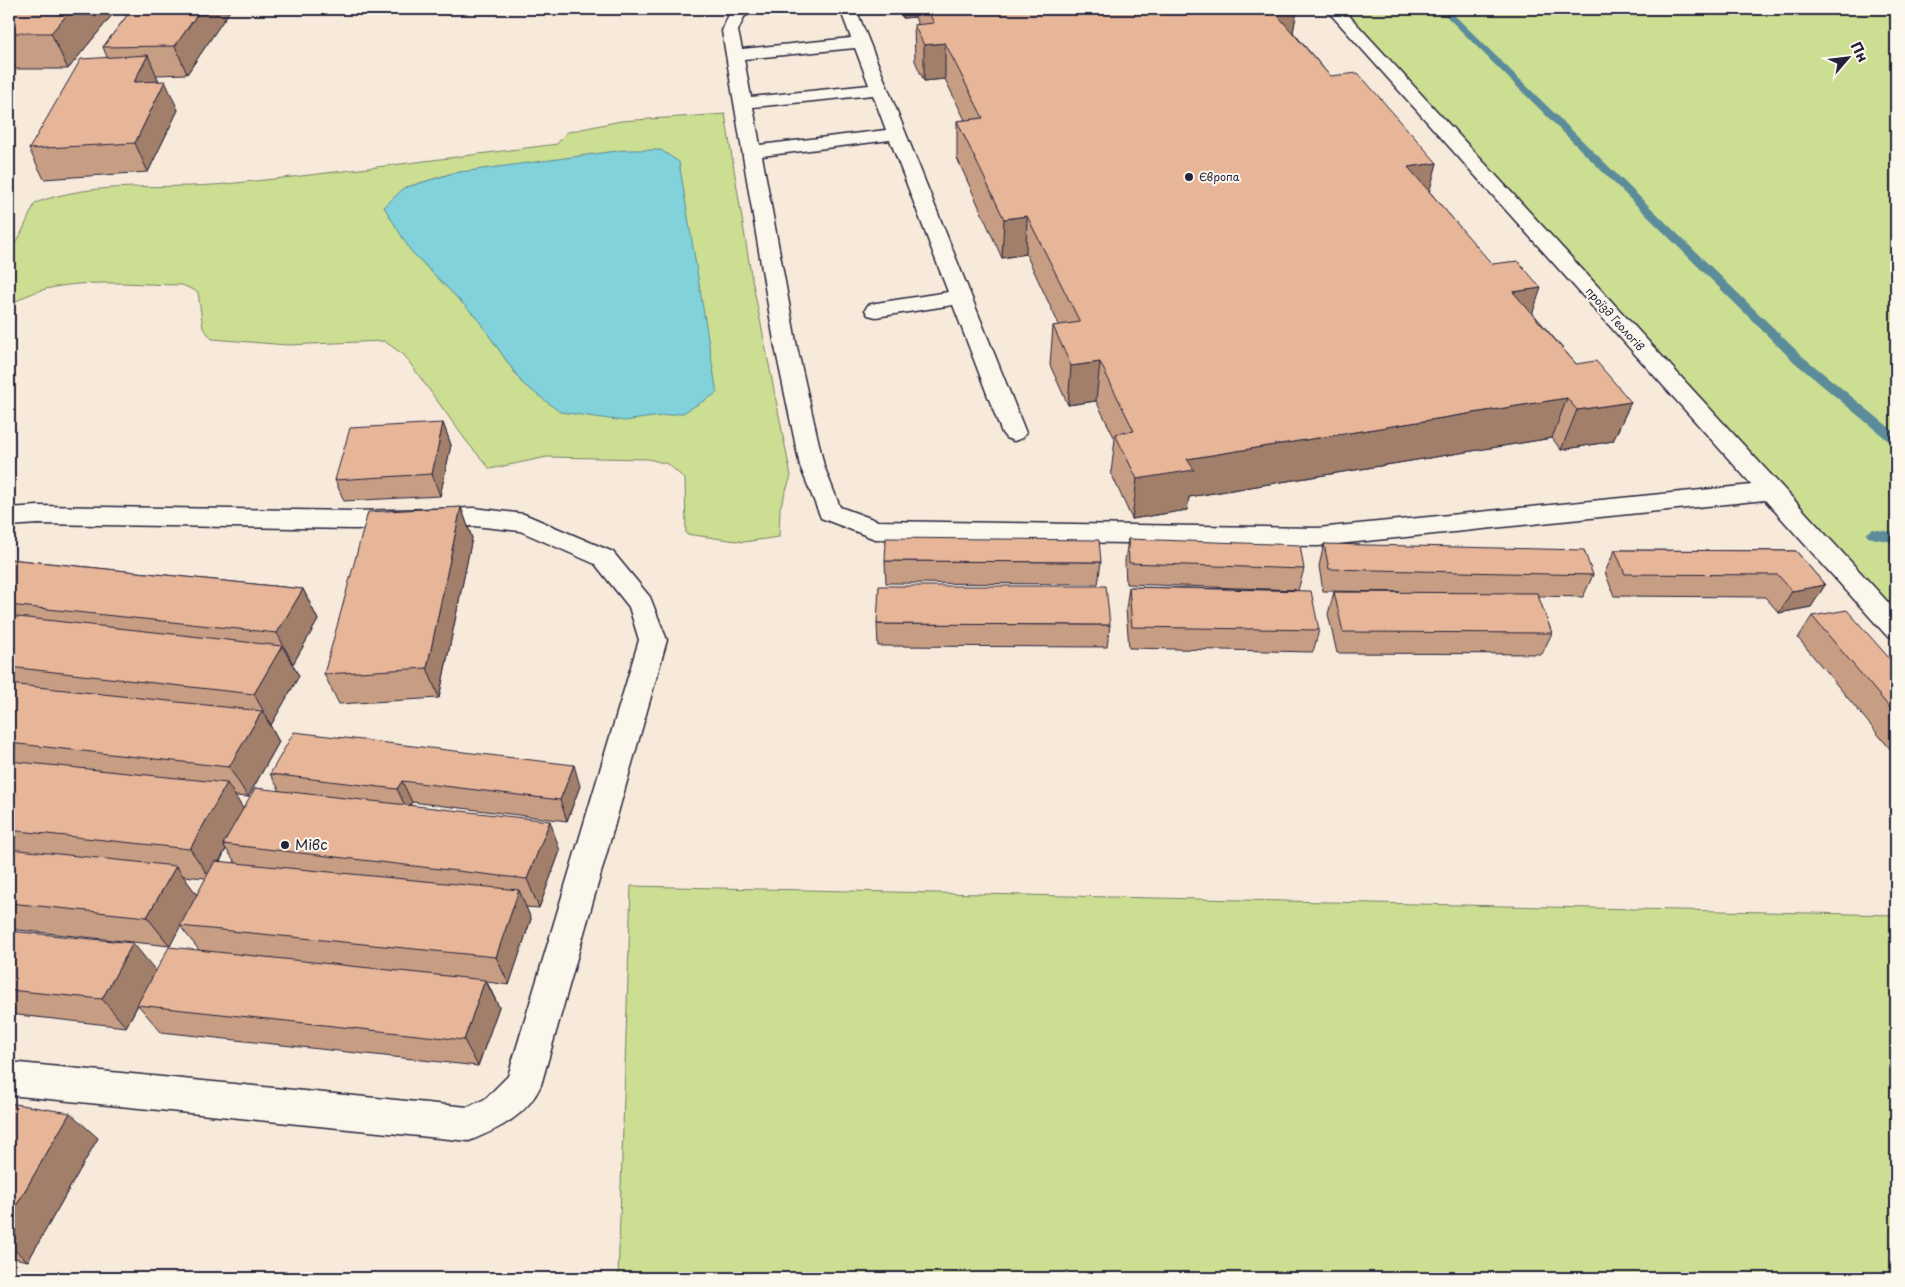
<svg xmlns="http://www.w3.org/2000/svg" width="1905" height="1287" font-family="'Playpen Sans',sans-serif">
<rect width="100%" height="100%" fill="#f7eadb"/>
<filter id="ink" filterUnits="userSpaceOnUse"><feTurbulence type="fractalNoise" baseFrequency=".02" numOctaves="2"/><feDisplacementMap in="SourceGraphic" scale="10" xChannelSelector="R" yChannelSelector="G"/><feConvolveMatrix kernelMatrix="1 2 1 2 8 2 1 2 1" color-interpolation-filters="sRGB"/></filter>
<g filter="url(#ink)">
<!-- green -->
<g fill="#ccde92" stroke="#778066" fill-rule="evenodd">
<polygon points="452,9 585,9 457,13"/>
<polygon points="1340,9 1896,9 1896,610"/>
<path d="M 725,114 L 751,274 L 791,476 L 780,508 L 779,537 L 744,542 L 686,534 L 685,479 L 668,464 L 648,459 L 547,457 L 490,469 L 467,442 L 404,355 L 384,341 L 287,345 L 212,339 L 203,328 L 198,292 L 182,285 C 132,285 47,273 9,307 L 9,250 L 19,238 L 35,203 C 96,180 163,190 226,184 C 337,173 447,158 557,144 L 567,132 L 621,121 ZM 549,162 L 522,383 L 477,318 L 410,250 L 404,188 L 453,173 Z"/>
<polygon points="631,886 1896,915 1896,1278 618,1278"/>
</g>
<!-- water -->
<polygon fill="#81d2da" stroke="#5b8c9a" points="624,150 661,150 679,162 717,393 683,413 624,421 560,412 522,383 477,318 410,250 384,207 404,188 453,173"/>
<g fill="none" stroke-linecap="round" stroke-linejoin="round">
<!-- stream -->
<g fill="#5b8c9a" fill-rule="evenodd">
<polygon points="1439,9 1448,9 1801,355 1896,433 1896,444 1891,443 1793,361"/>
<polygon points="1873,529 1896,533 1896,543 1868,537 1866,534"/>
</g>
<defs>
<g id="minor">
<path d="M 735,9 L 756,9 L 744,17 L 738,31 L 742,49 L 851,38 L 840,9 L 856,9 L 1026,433 L 1022,438 L 1014,441 L 1006,438 L 1002,433 L 953,305 L 876,317 L 868,315 L 865,310 L 868,305 L 876,303 L 948,292 L 890,140 L 762,156 L 797,347 L 824,466 L 840,507 L 878,521 L 1318,528 L 1752,485 L 1326,9 L 1343,9 L 1896,611 L 1896,638 L 1886,635 L 1765,500 L 1318,546 L 875,539 L 821,518 L 800,466 L 775,347 L 722,31 L 729,14 ZM 855,48 L 869,85 L 751,97 L 744,59 ZM 873,95 L 886,130 L 760,145 L 753,107 Z"/>
<path d="M 38,506 L 354,511 L 474,508 L 524,514 L 613,552 L 650,597 L 667,640 L 541,1085 C 527,1116 499,1129 469,1141 L 9,1095 L 9,1062 L 468,1107 L 485,1099 L 508,1076 L 639,640 L 629,607 L 595,564 L 520,531 L 474,526 L 354,529 L 38,524 L 9,526 L 9,508 Z"/>
</g>
</defs>
<!-- minor casing -->
<use href="#minor" stroke="#22223b" stroke-width="3"/>
<!-- minor -->
<use href="#minor" fill="#fbf7ec" fill-rule="evenodd"/>
</g>
<!-- wall -->
<g fill="#c79d84" stroke="#22223b" fill-rule="evenodd">
<polygon points="9,9 117,9 68,69 9,69"/>
<polygon points="132,9 231,9 187,74 156,75 159,81 178,110 148,172 44,179 29,149 107,57 103,47"/>
<polygon points="898,9 1297,9 1293,32 1330,76 1437,163 1429,191 1576,364 1631,402 1613,441 1561,450 1552,438 1189,497 1187,510 1132,519 1111,473 1115,439 1096,401 1068,405 1050,365 1053,326 1059,325 1026,254 1002,258 957,158 957,121 965,120 945,79 924,81 915,61 914,25 918,25 915,17 903,18"/>
<polygon points="443,423 451,445 440,496 344,501 335,480"/>
<polygon points="461,507 472,538 439,698 339,704 324,674"/>
<polygon points="1128,539 1304,569 1298,590 1319,630 1313,652 1129,648 1126,609 1129,587 1296,590 1126,584 1125,561"/>
<polygon points="1324,544 1593,575 1583,597 1538,596 1552,633 1542,654 1337,653 1328,614 1334,592 1400,592 1323,591 1319,566"/>
<polygon points="1615,550 1796,551 1825,585 1811,607 1779,613 1765,597 1614,596 1605,572"/>
<path d="M 9,559 L 303,589 L 318,620 L 293,664 L 292,664 L 299,676 L 271,725 L 270,725 L 279,742 L 248,797 L 235,796 L 243,809 L 280,791 L 270,774 L 580,786 L 567,821 L 412,802 L 410,805 L 560,851 L 539,908 L 526,907 L 531,919 L 509,985 L 487,982 L 499,1007 L 478,1066 L 161,1032 L 138,1005 L 126,1027 L 9,1014 L 9,931 L 156,971 L 199,950 L 180,926 L 170,946 L 9,929 ZM 226,849 L 236,863 L 220,862 ZM 183,876 L 206,878 L 197,895 Z"/>
<polygon points="885,561 1101,562 1098,584 886,583"/>
<polygon points="1812,616 1896,666 1896,756 1798,638"/>
<polygon points="877,624 1110,625 1107,647 878,646"/>
<polygon points="9,1103 98,1138 28,1261 9,1257"/>
</g>
<!-- shaded-wall -->
<g fill="#a27f6b" stroke="#22223b">
<polygon points="72,9 117,9 68,69 51,33"/>
<polygon points="201,9 231,9 187,74 175,46"/>
<polygon points="903,9 915,9 915,17 903,18"/>
<polygon points="1270,9 1297,9 1292,39"/>
<polygon points="945,43 945,79 924,81 924,45"/>
<polygon points="148,55 160,84 134,82"/>
<polygon points="165,81 178,110 148,172 135,143"/>
<polygon points="1437,163 1427,201 1408,167"/>
<polygon points="1027,216 1026,254 1002,258 1004,219"/>
<polygon points="1541,288 1528,327 1513,292"/>
<polygon points="1100,362 1096,401 1068,405 1071,366"/>
<polygon points="1567,398 1552,438 1189,497 1187,510 1132,519 1137,479 1187,459"/>
<polygon points="1631,402 1613,441 1561,450 1577,410"/>
<polygon points="443,423 451,445 440,496 432,474"/>
<polygon points="461,507 472,538 439,698 427,668"/>
<polygon points="1825,585 1811,607 1779,613 1792,591"/>
<polygon points="303,589 318,620 293,664 277,633"/>
<polygon points="282,646 299,676 271,725 254,694"/>
<polygon points="262,711 279,742 248,797 229,767"/>
<polygon points="574,765 580,786 567,821 560,800"/>
<polygon points="402,781 412,802 407,810 397,789"/>
<polygon points="227,783 246,813 223,844 226,849 210,878 190,849"/>
<polygon points="550,821 560,851 539,908 527,879"/>
<polygon points="176,866 197,895 170,946 147,917"/>
<polygon points="519,890 531,919 509,985 496,957"/>
<polygon points="133,943 156,971 126,1027 102,999"/>
<polygon points="485,980 499,1007 478,1066 464,1040"/>
<polygon points="70,1113 98,1138 28,1261 9,1246 9,1218"/>
</g>
<!-- building -->
<g fill="#e7b699" stroke="#22223b">
<polygon points="9,9 72,9 51,33 9,33"/>
<polygon points="132,9 201,9 175,46 103,47"/>
<polygon points="927,9 1272,9 1330,76 1358,73 1437,163 1408,167 1492,264 1518,261 1541,288 1513,292 1576,364 1596,361 1631,402 1577,410 1567,398 1187,459 1194,470 1137,479 1115,434 1134,431 1100,362 1071,366 1053,326 1080,322 1027,216 1004,219 957,121 983,118 945,43 924,45 914,25 934,23"/>
<polygon points="148,55 134,82 165,81 135,143 29,149 81,59"/>
<polygon points="443,423 432,474 335,480 350,428"/>
<polygon points="461,507 427,668 324,674 368,512"/>
<polygon points="886,538 1099,540 1101,562 885,561"/>
<polygon points="1128,539 1300,545 1304,569 1129,563"/>
<polygon points="1324,544 1584,550 1593,575 1329,569"/>
<polygon points="1615,550 1796,551 1825,585 1792,591 1778,575 1625,574"/>
<polygon points="9,559 303,589 277,633 9,605"/>
<polygon points="879,586 1106,586 1110,625 877,624"/>
<polygon points="1129,587 1311,591 1319,630 1132,627"/>
<polygon points="1334,592 1537,593 1552,633 1343,632"/>
<polygon points="1847,610 1896,666 1896,715 1812,616"/>
<polygon points="9,616 282,646 254,694 9,667"/>
<polygon points="9,684 262,711 229,767 9,743"/>
<polygon points="294,732 574,765 560,800 402,781 397,789 270,774"/>
<polygon points="9,761 227,783 190,849 9,830"/>
<polygon points="255,788 550,821 527,879 223,844"/>
<polygon points="9,849 176,866 147,917 9,903"/>
<polygon points="215,861 519,890 496,957 180,926"/>
<polygon points="9,931 133,943 102,999 9,990"/>
<polygon points="169,947 485,980 464,1040 137,1005"/>
<polygon points="9,1103 70,1113 9,1218"/>
</g>
</g>
<!-- markers -->
<g fill="#22223b" stroke="#fbf7ec" stroke-width="2">
<circle cx="1189" cy="177" r="5"/>
<circle cx="285" cy="845" r="5"/>
</g>
<g text-anchor="middle" stroke-width="4" stroke-linejoin="round" paint-order="stroke">
<!-- far-poi labels -->
<g font-size="11" fill="#22223b" stroke="#fbf7ec" text-anchor="start">
<text x="1199" y="181">Європа</text>
</g>
<!-- far-street labels -->
<g font-size="11" fill="#22223b" stroke="#fbf7ec">
<text transform="translate(1615 319) rotate(48)" y="4">проїзд Геологів</text>
</g>
<!-- poi labels -->
<g font-size="14" fill="#22223b" stroke="#fbf7ec" text-anchor="start">
<text x="295" y="850">Мівс</text>
</g>
</g>
<!-- margin -->
<rect width="1905" height="1287" fill="none" stroke="#fbf7ec" stroke-width="30"/>
<rect x="15" y="15" width="1875" height="1257" fill="none" stroke="#22223b" stroke-width="2" filter="url(#ink)"/>
<!-- north arrow -->
<g transform="translate(1848 58) rotate(62)" stroke="#fbf7ec" stroke-width="4" paint-order="stroke">
<path d="M0-4L9 19L0 12L-9 19Z" fill="#22223b"/>
<text y="-8" font-size="14" font-weight="bold" text-anchor="middle" fill="#22223b">Пн</text>
</g>
</svg>
